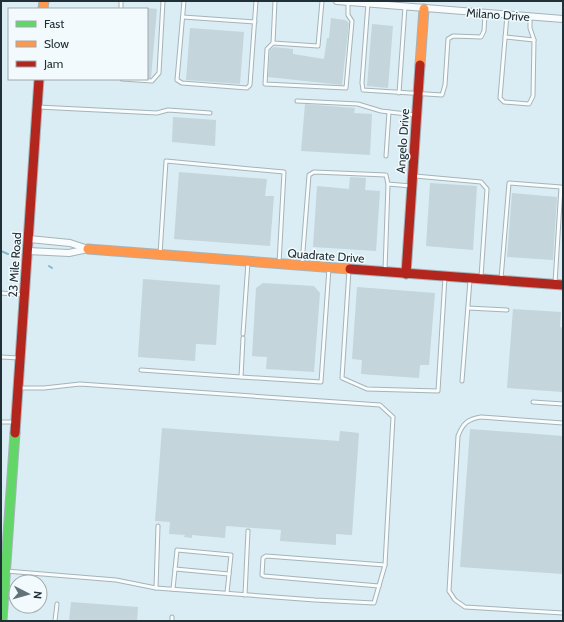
<svg xmlns="http://www.w3.org/2000/svg" width="564" height="622" font-family="Cabin,sans-serif">
<rect width="100%" height="100%" fill="#daedf4"/>
<g fill="none" stroke-linecap="round" stroke-linejoin="round">
<!-- stream -->
<g stroke="#80b9cc" stroke-width="2">
<polyline points="1,251 8,254"/>
<polyline points="49,266 52,268"/>
</g>
</g>
<!-- building -->
<g fill="#c4d5db">
<polygon points="147,8 157,9 151,78 147,78"/>
<polygon points="331,18 345,20 349,23 342,85 268,77 270,50 274,47 293,49 293,54 324,59 327,38 329,38"/>
<polygon points="372,24 393,26 388,88 367,86"/>
<polygon points="190,28 244,32 240,84 186,80"/>
<polygon points="305,104 355,108 354,113 372,114 370,155 301,151"/>
<polygon points="173,117 216,120 215,146 172,142"/>
<polygon points="179,172 267,179 265,196 274,196 270,246 174,239"/>
<polygon points="350,177 366,178 365,190 380,191 376,251 313,247 317,186 349,189"/>
<polygon points="430,183 477,186 473,250 426,246"/>
<polygon points="512,193 557,197 553,260 507,257"/>
<polygon points="143,279 220,285 216,345 196,344 195,361 138,357"/>
<polygon points="263,283 314,286 320,293 314,372 266,369 267,357 252,356 256,288"/>
<polygon points="357,287 435,293 429,365 420,365 419,378 361,374 362,360 352,359"/>
<polygon points="513,309 561,312 560,327 563,328 563,392 507,388"/>
<polygon points="162,428 339,441 340,431 359,433 352,535 336,534 336,545 280,541 281,530 226,526 225,538 192,535 192,538 184,537 185,535 169,534 170,522 155,521"/>
<polygon points="470,429 563,436 563,574 460,567"/>
<polygon points="71,602 138,607 137,621 69,621"/>
</g>
<g fill="none" stroke-linecap="round" stroke-linejoin="round">
<defs>
<g id="lane">
<polyline points="184,1 177,80 182,83 247,88 250,85 256,1"/>
<polyline points="275,1 273,43 267,49 265,84 346,88 352,21 348,15 348,1"/>
<polyline points="368,3 362,83 363,90 442,95 445,85 448,39 453,36 481,37 484,31 485,14"/>
<polyline points="121,9 121,1"/>
<polyline points="507,15 500,98 504,102 529,104 533,96 534,40 530,28 530,17"/>
<polyline points="183,17 255,22"/>
<polyline points="505,37 534,40"/>
<polyline points="273,43 318,46 322,1"/>
<polyline points="122,79 152,81 159,73 163,1"/>
<polyline points="399,93 405,7"/>
<polyline points="297,101 358,104 381,111 415,115"/>
<polyline points="38,107 157,113 168,110 210,113"/>
<polyline points="386,156 389,112"/>
<polyline points="415,176 481,182 487,189 481,277"/>
<polyline points="160,254 166,161 284,172 279,263"/>
<polyline points="302,264 309,175 314,172 386,175 388,184 411,186"/>
<polyline points="349,270 342,378 367,389 438,391 445,277"/>
<polyline points="385,270 388,184"/>
<polyline points="501,279 509,183 561,187 555,283"/>
<polyline points="1,293 23,295"/>
<polyline points="468,308 507,310"/>
<polyline points="243,334 248,262"/>
<polyline points="243,338 241,377 321,382 329,268"/>
<polyline points="1,357 19,358"/>
<polyline points="141,370 241,377"/>
<polyline points="462,381 470,280"/>
<polyline points="533,402 563,404"/>
<polyline points="1,422 14,422"/>
<path d="M 563,423 L 481,417 C 468,419 463,423 458,436 L 449,591 L 455,600 L 465,607 L 563,613"/>
<polyline points="175,569 229,574"/>
<polyline points="6,571 116,580 156,588 315,600 374,603 385,565 393,417 380,405 80,384 44,388 19,388"/>
<polyline points="379,586 264,576 262,575 263,558 266,556 385,565"/>
<polyline points="156,588 158,526"/>
<polyline points="173,589 177,550 231,555 227,593"/>
<polyline points="245,595 248,531"/>
<polyline points="55,621 57,604"/>
<polyline points="172,621 172,617"/>
</g>
<g id="street">
<polyline points="337,1 563,19"/>
<polyline points="28,251 69,253 88,249 70,243 29,239"/>
</g>
<polyline id="fast" points="2,621 15,433"/>
<g id="slow">
<polyline points="43,9 44,1"/>
<polyline points="420,65 424,9"/>
<polyline points="88,249 350,269"/>
</g>
<g id="jam">
<polyline points="350,269 563,285"/>
<polyline points="406,274 420,65"/>
<polyline points="15,433 39,79"/>
</g>
</defs>
<!-- lane casing -->
<use href="#lane" stroke="#a4b4b9" stroke-width="5"/>
<!-- street casing -->
<use href="#street" stroke="#a4b4b9" stroke-width="8"/>
<!-- fast casing -->
<use href="#fast" stroke="#a4b4b9" stroke-width="11"/>
<!-- slow casing -->
<use href="#slow" stroke="#a4b4b9" stroke-width="11"/>
<!-- jam casing -->
<use href="#jam" stroke="#a4b4b9" stroke-width="11"/>
<!-- lane -->
<use href="#lane" stroke="#f9fcfd" stroke-width="3"/>
<!-- street -->
<use href="#street" stroke="#f9fcfd" stroke-width="6"/>
<!-- fast -->
<use href="#fast" stroke="#63d668" stroke-width="9"/>
<!-- slow -->
<use href="#slow" stroke="#ff974d" stroke-width="9"/>
<!-- jam -->
<use href="#jam" stroke="#b3261e" stroke-width="9"/>
</g>
<g text-anchor="middle" stroke-width="3" stroke-linejoin="round" paint-order="stroke">
<!-- street labels -->
<g font-size="12" fill="#203036" stroke="#f2fafd">
<text transform="translate(498 15) rotate(4)" y="4">Milano Drive</text>
<text transform="translate(403 141) rotate(-86)" y="4">Angelo Drive</text>
<text transform="translate(326 256) rotate(4)" y="4">Quadrate Drive</text>
<text transform="translate(15 265) rotate(-86)" y="4">23 Mile Road</text>
</g>
</g>
<!-- border -->
<rect width="564" height="622" fill="none" stroke="#203036" stroke-width="4"/>
<!-- legend -->
<rect x="8" y="8" width="140" height="72" fill="#f2fafd" stroke="#9ea9ad"/>
<rect x="16" y="21" width="20" height="6" fill="#63d668" stroke="#9ea9ad"/>
<text x="44" y="28" font-size="12" fill="#203036">Fast</text>
<rect x="16" y="41" width="20" height="6" fill="#ff974d" stroke="#9ea9ad"/>
<text x="44" y="48" font-size="12" fill="#203036">Slow</text>
<rect x="16" y="61" width="20" height="6" fill="#b3261e" stroke="#9ea9ad"/>
<text x="44" y="68" font-size="12" fill="#203036">Jam</text>
<!-- north arrow -->
<g transform="translate(28 594) rotate(96)"><circle r="19" fill="#f2fafd" stroke="#9ea9ad"/>
<path d="M0-3L7 15L0 10L-7 15Z" fill="#617278"/>
<text y="-6" font-size="11" font-weight="bold" text-anchor="middle" fill="#203036">N</text>
</g>
</svg>
